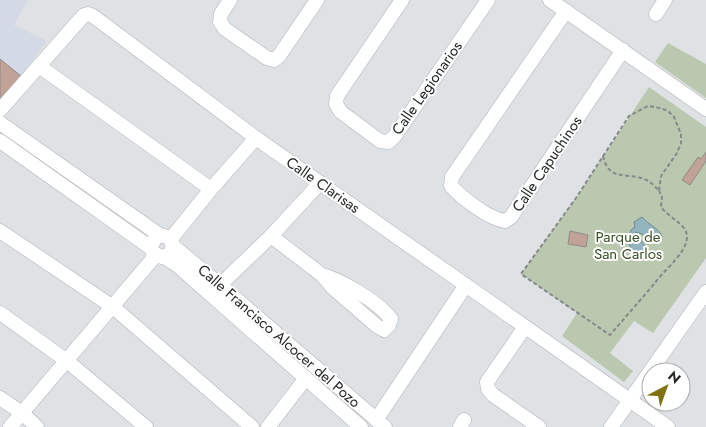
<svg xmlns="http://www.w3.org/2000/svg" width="706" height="427" font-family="Jost,sans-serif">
<rect width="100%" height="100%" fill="#dfe2e5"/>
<!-- built -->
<polygon fill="#d4dae5" points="0,0 28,0 14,25 47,41 21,76 0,59"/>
<!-- green -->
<g fill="#bac8b0">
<polygon points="668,43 706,64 706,98 655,62"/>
<polygon points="649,87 706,127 706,258 653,333 634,321 610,353 633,371 624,382 562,336 577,313 521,274 576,198"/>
</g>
<!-- water -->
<path fill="#92b5be" stroke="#728a91" d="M 642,217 C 649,225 657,227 662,236 L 659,241 L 648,239 L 642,234 L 635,232 L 647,249 L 647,254 L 641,260 L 635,260 L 629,243 L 620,237 L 622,234 L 629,236 L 631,230 L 635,227 L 634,222 Z"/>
<!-- building -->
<g fill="#c1a297" stroke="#8f8b89">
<polygon points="0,59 21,76 0,101"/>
<polygon points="706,152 706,161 690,185 682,180 698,157 701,159"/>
<polygon points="570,231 588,235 586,247 568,244"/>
</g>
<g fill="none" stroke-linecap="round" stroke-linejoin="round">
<defs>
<g id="minor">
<polyline points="230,0 221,14 220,22 225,29 267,58 274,60 279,56 317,0"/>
<polyline points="402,0 337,96 336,104 341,112 380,141 388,142 394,137 488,0"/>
<polyline points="550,0 706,109"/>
<path d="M 566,11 L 452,177 L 451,186 C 462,198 489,219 505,221 L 511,217 L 623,50"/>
<polyline points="656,14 665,0"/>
<polyline points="39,66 211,189"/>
<polyline points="0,110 84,15 88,14 93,16 256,138 668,427"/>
<polyline points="0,123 161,236"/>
<polyline points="0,141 151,248"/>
<polyline points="0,231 113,307 252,427"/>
<path d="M 271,236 L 322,275 L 333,288 L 377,326 L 384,330 L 389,325 L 391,319 C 377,301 343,281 322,275"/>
<polyline points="170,240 211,189 256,138"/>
<path d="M 173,246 L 170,254 L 162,257 L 153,253 L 151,246 L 156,237 C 164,234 171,237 173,246 L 220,285 L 385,427"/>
<polyline points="164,257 177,265 361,427"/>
<polyline points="220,285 271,236 320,183"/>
<polyline points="0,313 67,361 146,427"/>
<polyline points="525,327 487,382 488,389 493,395 539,427"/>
<polyline points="0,398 22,413 37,427"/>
<polyline points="376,420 466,285"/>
<polyline points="10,427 156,255"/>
<polyline points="268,427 306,378"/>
<polyline points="460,427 464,420"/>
<polyline points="611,427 706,292"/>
</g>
</defs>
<!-- minor casing -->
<use href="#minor" stroke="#b0b2b6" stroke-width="15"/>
<!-- path -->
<path stroke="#86888a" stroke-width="2" stroke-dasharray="4 2.5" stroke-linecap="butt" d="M 603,156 C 609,182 626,172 644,179 C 650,181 655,186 659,191 L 661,176 L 677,153 L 681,143 L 681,134 L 674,117 L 668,111 L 660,108 L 648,106 L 629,116 L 576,198 L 521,274 L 610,335 L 655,283 C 664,269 697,246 684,228 C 677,220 667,215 661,207 L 662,197 L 659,191"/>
<!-- minor -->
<use href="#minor" stroke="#fff" stroke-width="14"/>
</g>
<g text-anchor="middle" stroke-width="4" stroke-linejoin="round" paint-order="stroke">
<!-- street labels -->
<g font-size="15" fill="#262728" stroke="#fff">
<text transform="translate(427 88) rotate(-55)" y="5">Calle Legionarios</text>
<text transform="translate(547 164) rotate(-56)" y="5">Calle Capuchinos</text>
<text transform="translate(323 185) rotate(35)" y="5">Calle Clarisas</text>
<text transform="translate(279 336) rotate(41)" y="5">Calle Francisco Alcocer del Pozo</text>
</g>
<!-- park labels -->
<g font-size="15" fill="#3a5127" stroke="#fff">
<text x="628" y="242">Parque de<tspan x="628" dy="17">San Carlos</tspan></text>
</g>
</g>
<!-- north arrow -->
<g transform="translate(666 387) rotate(41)"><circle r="24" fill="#ffffff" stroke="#a8a9a9"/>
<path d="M0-4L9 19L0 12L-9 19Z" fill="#807112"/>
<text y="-8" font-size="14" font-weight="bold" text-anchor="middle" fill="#262728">N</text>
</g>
</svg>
